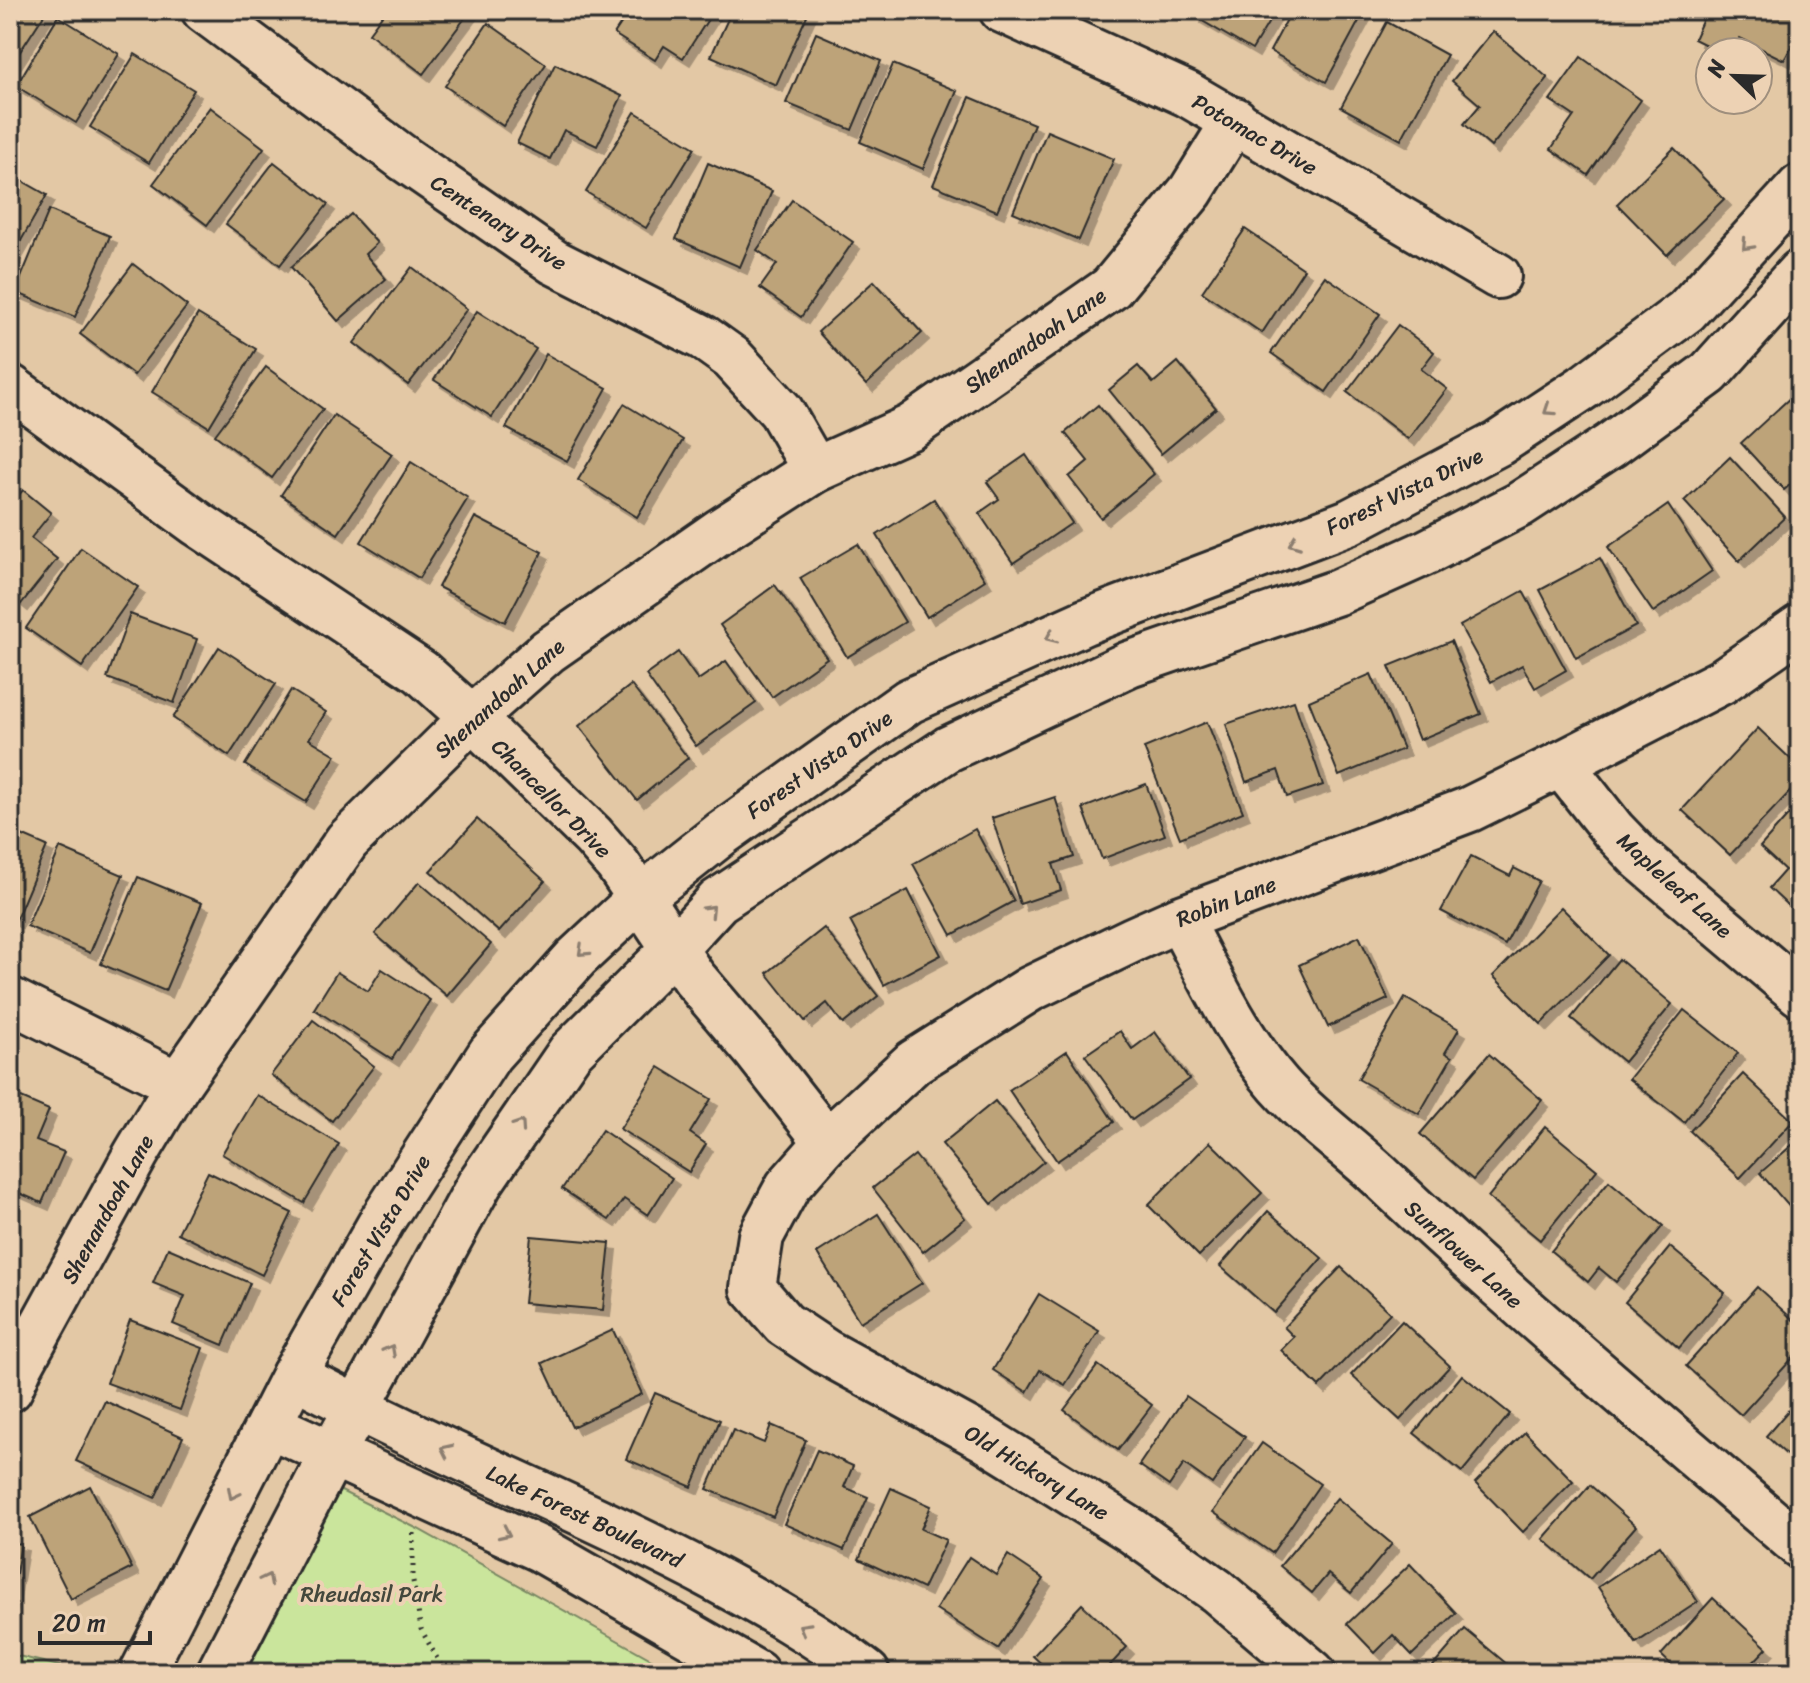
<svg xmlns="http://www.w3.org/2000/svg" width="1810" height="1683" font-family="Sriracha,sans-serif">
<defs>
<filter id="shadow"><feDropShadow dx="7" dy="7" stdDeviation="0" flood-color="#0004"/></filter>
</defs>
<rect width="100%" height="100%" fill="#e3c8a5"/>
<filter id="ink" filterUnits="userSpaceOnUse"><feTurbulence type="fractalNoise" baseFrequency=".0125" numOctaves="2"/><feDisplacementMap in="SourceGraphic" scale="16" xChannelSelector="R" yChannelSelector="G"/><feConvolveMatrix kernelMatrix="1 2 1 2 8 2 1 2 1" color-interpolation-filters="sRGB"/></filter>
<g filter="url(#ink)">
<!-- green -->
<g fill="#cae59c" stroke="#7a8864" stroke-width="2">
<polygon points="339,1490 418,1529 676,1673 240,1673"/>
<polygon points="10,1654 88,1673 10,1673"/>
</g>
<!-- building -->
<g fill="#bda379" stroke="#2b2b2b" stroke-width="2" filter="url(#shadow)">
<polygon points="10,10 47,10 10,67"/>
<polygon points="386,10 471,10 423,74 369,33"/>
<polygon points="630,10 714,10 683,58 664,46 655,60 614,34"/>
<polygon points="732,10 809,11 776,85 711,56"/>
<polygon points="1197,10 1276,10 1252,50 1194,16"/>
<polygon points="1292,10 1365,10 1326,82 1270,51"/>
<polygon points="1707,10 1800,10 1800,32 1784,60 1740,38 1731,52 1720,52 1694,39"/>
<polygon points="58,16 119,54 76,123 16,86"/>
<polygon points="1387,22 1447,55 1401,140 1341,107"/>
<polygon points="488,23 546,64 503,126 445,86"/>
<polygon points="1493,31 1548,78 1491,147 1464,124 1480,105 1452,81"/>
<polygon points="816,33 881,61 852,130 786,103"/>
<polygon points="135,54 194,90 149,163 90,127"/>
<polygon points="1581,57 1641,100 1588,175 1551,149 1574,116 1550,100"/>
<polygon points="555,64 622,96 597,146 564,130 550,159 517,143"/>
<polygon points="893,64 957,91 923,169 860,142"/>
<polygon points="970,97 1034,124 997,211 933,185"/>
<polygon points="210,107 264,148 207,225 153,184"/>
<polygon points="635,112 695,148 646,228 586,192"/>
<polygon points="1047,131 1114,159 1079,240 1013,212"/>
<polygon points="1674,148 1724,199 1667,255 1617,204"/>
<polygon points="274,162 328,204 280,265 226,224"/>
<polygon points="708,163 772,191 740,267 676,239"/>
<polygon points="10,174 47,195 10,260"/>
<polygon points="792,200 853,242 801,317 760,288 777,264 757,250"/>
<polygon points="49,210 110,236 75,317 15,292"/>
<polygon points="351,214 377,243 365,254 386,279 338,321 291,267"/>
<polygon points="1245,229 1304,269 1262,333 1202,292"/>
<polygon points="133,264 187,306 134,375 80,334"/>
<polygon points="412,267 467,309 408,385 354,343"/>
<polygon points="1325,276 1380,314 1326,392 1271,353"/>
<polygon points="874,281 922,333 866,385 818,332"/>
<polygon points="477,311 536,349 492,417 434,380"/>
<polygon points="198,314 256,349 209,427 152,392"/>
<polygon points="1398,325 1434,352 1421,369 1447,389 1408,439 1347,392"/>
<polygon points="546,354 607,388 567,461 506,428"/>
<polygon points="1178,362 1216,408 1161,454 1109,390 1138,366 1153,383"/>
<polygon points="266,367 323,409 272,478 215,435"/>
<polygon points="1792,396 1800,404 1800,476 1784,490 1741,443"/>
<polygon points="624,404 683,440 637,517 578,480"/>
<polygon points="1098,405 1154,474 1101,518 1069,477 1088,461 1065,433"/>
<polygon points="334,415 392,454 338,534 281,495"/>
<polygon points="1026,455 1072,523 1013,563 979,513 999,499 987,482"/>
<polygon points="1730,457 1785,517 1739,561 1684,501"/>
<polygon points="411,462 468,498 419,578 361,542"/>
<polygon points="23,490 51,513 31,538 57,559 21,604 10,595 10,505"/>
<polygon points="934,499 985,580 927,617 877,535"/>
<polygon points="1668,505 1712,571 1653,612 1608,547"/>
<polygon points="475,517 542,552 505,622 438,587"/>
<polygon points="858,544 905,622 847,657 800,578"/>
<polygon points="81,548 138,587 82,667 26,628"/>
<polygon points="1600,558 1636,626 1576,658 1540,590"/>
<polygon points="775,585 827,658 772,697 720,625"/>
<polygon points="1523,591 1566,670 1535,688 1522,665 1491,682 1460,626"/>
<polygon points="130,614 197,639 174,703 107,678"/>
<polygon points="1451,641 1481,714 1419,740 1389,666"/>
<polygon points="219,647 276,684 229,756 173,718"/>
<polygon points="678,652 698,680 726,661 756,703 696,746 646,675"/>
<polygon points="1371,674 1403,749 1339,776 1309,701"/>
<polygon points="631,685 688,758 637,800 579,726"/>
<polygon points="291,690 326,712 309,739 336,755 306,802 245,765"/>
<polygon points="1294,701 1323,785 1287,797 1278,770 1246,782 1226,724"/>
<polygon points="1207,722 1243,812 1180,838 1144,748"/>
<polygon points="1758,728 1800,768 1800,781 1730,855 1682,810"/>
<polygon points="1146,784 1165,835 1102,859 1083,808"/>
<polygon points="1055,797 1074,857 1053,864 1061,890 1020,904 992,818"/>
<polygon points="1800,802 1800,911 1797,914 1769,888 1785,870 1760,847"/>
<polygon points="477,819 545,881 499,932 430,871"/>
<polygon points="975,829 1014,901 952,935 913,864"/>
<polygon points="10,830 47,846 15,922 10,919"/>
<polygon points="60,848 123,875 90,953 27,926"/>
<polygon points="1471,856 1510,876 1514,868 1539,881 1505,945 1441,911"/>
<polygon points="138,877 202,903 165,991 101,964"/>
<polygon points="419,882 491,944 447,996 375,934"/>
<polygon points="908,890 941,955 884,985 850,921"/>
<polygon points="1561,907 1609,955 1541,1024 1493,976"/>
<polygon points="824,928 878,996 843,1024 827,1003 805,1021 767,973"/>
<polygon points="1359,936 1388,999 1328,1027 1299,965"/>
<polygon points="1619,959 1672,1004 1624,1062 1571,1018"/>
<polygon points="382,969 430,1000 392,1059 314,1009 337,972 368,991"/>
<polygon points="1405,998 1459,1029 1445,1053 1452,1057 1419,1114 1358,1079"/>
<polygon points="1684,1010 1738,1053 1684,1122 1629,1079"/>
<polygon points="313,1020 374,1066 332,1121 271,1075"/>
<polygon points="1120,1031 1132,1049 1155,1032 1189,1079 1132,1120 1085,1055"/>
<polygon points="1067,1051 1114,1122 1057,1161 1009,1090"/>
<polygon points="1489,1054 1542,1100 1473,1180 1420,1134"/>
<polygon points="659,1067 711,1099 690,1133 706,1144 689,1172 620,1129"/>
<polygon points="1743,1074 1793,1121 1740,1178 1690,1131"/>
<polygon points="12,1094 49,1110 36,1141 64,1152 42,1203 10,1189"/>
<polygon points="257,1095 339,1144 304,1203 222,1154"/>
<polygon points="995,1101 1044,1161 992,1204 942,1144"/>
<polygon points="1545,1127 1597,1170 1540,1240 1488,1197"/>
<polygon points="602,1130 672,1178 648,1215 624,1199 609,1220 562,1189"/>
<polygon points="1800,1138 1800,1219 1760,1173"/>
<polygon points="1210,1142 1262,1193 1199,1256 1148,1205"/>
<polygon points="915,1155 965,1218 923,1252 873,1188"/>
<polygon points="208,1172 292,1213 262,1275 178,1233"/>
<polygon points="1609,1181 1663,1226 1616,1282 1599,1268 1588,1282 1551,1251"/>
<polygon points="1268,1211 1322,1258 1274,1313 1220,1266"/>
<polygon points="878,1214 922,1283 860,1322 817,1253"/>
<polygon points="531,1236 610,1243 603,1310 524,1303"/>
<polygon points="1670,1247 1725,1293 1679,1348 1625,1302"/>
<polygon points="168,1248 250,1283 223,1345 173,1324 185,1296 153,1283"/>
<polygon points="1341,1267 1390,1313 1319,1387 1281,1350 1294,1337 1284,1327"/>
<polygon points="1757,1287 1800,1326 1800,1350 1741,1415 1686,1366"/>
<polygon points="1039,1294 1099,1331 1065,1385 1040,1370 1027,1392 993,1370"/>
<polygon points="130,1320 203,1348 180,1410 107,1383"/>
<polygon points="1402,1321 1450,1366 1400,1420 1351,1375"/>
<polygon points="613,1330 642,1394 572,1427 542,1363"/>
<polygon points="1098,1365 1152,1405 1118,1450 1064,1410"/>
<polygon points="1462,1375 1510,1414 1462,1472 1414,1433"/>
<polygon points="655,1393 720,1420 692,1487 626,1459"/>
<polygon points="1186,1396 1245,1437 1212,1484 1184,1464 1169,1486 1139,1465"/>
<polygon points="1800,1397 1800,1467 1766,1436"/>
<polygon points="105,1401 183,1437 155,1498 76,1461"/>
<polygon points="771,1425 806,1440 773,1517 707,1489 733,1430 764,1443"/>
<polygon points="1525,1432 1573,1481 1523,1532 1475,1483"/>
<polygon points="1262,1443 1320,1484 1272,1553 1213,1512"/>
<polygon points="817,1450 853,1466 844,1487 868,1497 844,1550 784,1524"/>
<polygon points="1590,1485 1636,1526 1590,1579 1543,1539"/>
<polygon points="90,1486 132,1568 71,1599 30,1517"/>
<polygon points="891,1488 931,1506 921,1529 946,1540 923,1589 859,1559"/>
<polygon points="1337,1498 1392,1544 1351,1593 1328,1574 1312,1593 1280,1566"/>
<polygon points="10,1542 21,1544 10,1609"/>
<polygon points="1660,1545 1698,1602 1636,1643 1598,1587"/>
<polygon points="1008,1555 1044,1579 998,1649 936,1609 969,1557 996,1575"/>
<polygon points="1410,1564 1456,1613 1412,1655 1393,1635 1375,1653 1347,1624"/>
<polygon points="1713,1598 1767,1648 1743,1673 1680,1673 1661,1655"/>
<polygon points="1082,1604 1127,1647 1103,1673 1051,1673 1033,1656"/>
<polygon points="1465,1629 1514,1670 1511,1673 1427,1673"/>
</g>
<g fill="none" stroke-linecap="round" stroke-linejoin="round">
<defs>
<g id="minor">
<polyline points="204,10 406,160 554,262 704,338 732,358 781,411 815,470"/>
<polyline points="1002,10 1187,94 1498,276"/>
<polyline points="10,387 198,524 421,672 472,718 593,836 618,865 693,977 755,1050 827,1142"/>
<polyline points="1561,764 1613,830 1640,858 1800,994"/>
<path d="M 1179,919 C 1209,974 1237,1037 1279,1085 C 1308,1118 1349,1147 1382,1178 C 1516,1306 1659,1425 1800,1546"/>
<polyline points="10,1000 178,1084"/>
<path d="M 294,1375 C 428,1448 571,1503 706,1574 C 762,1604 817,1634 867,1673"/>
<polyline points="10,1389 20,1366 136,1154 178,1084 347,841 472,718 548,651 720,531 815,470 911,427 1111,288 1191,191 1235,120"/>
<polyline points="269,1425 540,1549 756,1673"/>
<polyline points="1313,1673 1217,1591 1131,1530 985,1439 826,1352 784,1324 753,1288 761,1236 788,1186 827,1142 914,1062 1030,989 1134,939 1179,919 1470,809 1561,764 1721,682 1800,627"/>
</g>
<g id="major">
<polyline points="142,1673 294,1375 383,1219 490,1054 576,958 640,898 721,834 909,701 1085,622 1349,522 1499,443 1584,387 1686,311 1800,187"/>
<polyline points="219,1673 332,1454 480,1183 570,1052 674,949 718,901 948,749 1129,664 1338,592 1427,552 1519,505 1611,445 1709,373 1800,272"/>
</g>
</defs>
<!-- minor casing -->
<use href="#minor" stroke="#2b2b2b" stroke-width="50"/>
<!-- major casing -->
<use href="#major" stroke="#2b2b2b" stroke-width="50"/>
<!-- path -->
<polyline stroke="#2b2b2b" stroke-width="5" stroke-dasharray="2 6" stroke-linecap="butt" points="413,1533 413,1581 421,1629 445,1673"/>
<!-- minor -->
<use href="#minor" stroke="#edd2b4" stroke-width="44"/>
<!-- major -->
<use href="#major" stroke="#edd2b4" stroke-width="44"/>
</g>
<!-- one-way arrows -->
<defs><path id="oneway-chevron" d="M-2-3.5L2.5 0L-2 3.5" fill="none" stroke-width="1.6" stroke-linecap="round" stroke-linejoin="round" transform="scale(2)"/></defs>
<g stroke="#8c7e70">
<use href="#oneway-chevron" transform="translate(1747 245) rotate(133)"/>
<use href="#oneway-chevron" transform="translate(1549 410) rotate(146)"/>
<use href="#oneway-chevron" transform="translate(1294 543) rotate(159)"/>
<use href="#oneway-chevron" transform="translate(1051 637) rotate(156)"/>
<use href="#oneway-chevron" transform="translate(710 910) rotate(-46)"/>
<use href="#oneway-chevron" transform="translate(583 951) rotate(137)"/>
<use href="#oneway-chevron" transform="translate(520 1125) rotate(-56)"/>
<use href="#oneway-chevron" transform="translate(390 1350) rotate(-62)"/>
<use href="#oneway-chevron" transform="translate(446 1450) rotate(-155)"/>
<use href="#oneway-chevron" transform="translate(233 1494) rotate(117)"/>
<use href="#oneway-chevron" transform="translate(505 1533) rotate(25)"/>
<use href="#oneway-chevron" transform="translate(267 1579) rotate(-63)"/>
<use href="#oneway-chevron" transform="translate(804 1628) rotate(-150)"/>
</g>
</g>
<g text-anchor="middle" stroke-width="8" stroke-linejoin="round" paint-order="stroke">
<!-- street labels -->
<g font-size="22" fill="#2b2b2b" stroke="#edd2b4">
<text transform="translate(1255 134) rotate(30)" y="8">Potomac Drive</text>
<text transform="translate(499 222) rotate(33)" y="8">Centenary Drive</text>
<text transform="translate(1035 340) rotate(-35)" y="8">Shenandoah Lane</text>
<text transform="translate(1404 491) rotate(-26)" y="8">Forest Vista Drive</text>
<text transform="translate(499 698) rotate(-42)" y="8">Shenandoah Lane</text>
<text transform="translate(819 764) rotate(-35)" y="8">Forest Vista Drive</text>
<text transform="translate(552 798) rotate(45)" y="8">Chancellor Drive</text>
<text transform="translate(1675 885) rotate(42)" y="8">Mapleleaf Lane</text>
<text transform="translate(1226 901) rotate(-21)" y="8">Robin Lane</text>
<text transform="translate(107 1209) rotate(-61)" y="8">Shenandoah Lane</text>
<text transform="translate(380 1230) rotate(-59)" y="8">Forest Vista Drive</text>
<text transform="translate(1464 1254) rotate(42)" y="8">Sunflower Lane</text>
<text transform="translate(1037 1472) rotate(31)" y="8">Old Hickory Lane</text>
<text transform="translate(585 1516) rotate(25)" y="8">Lake Forest Boulevard</text>
</g>
<!-- park labels -->
<g font-size="22" fill="#43473c" stroke="#edd2b4">
<text x="372" y="1602">Rheudasil Park</text>
</g>
</g>
<!-- margin -->
<rect width="1810" height="1683" fill="none" stroke="#edd2b4" stroke-width="40"/>
<rect x="20" y="20" width="1770" height="1643" fill="none" stroke="#2b2b2b" stroke-width="3" filter="url(#ink)"/>
<!-- north arrow -->
<g transform="translate(1734 76) rotate(293)"><circle r="38" fill="#edd2b4" stroke="#9f8f7d" stroke-width="2"/>
<path d="M0-6L14 30L0 20L-14 30Z" fill="#2b2b2b"/>
<text y="-12" font-size="22" font-weight="bold" text-anchor="middle" fill="#2b2b2b">N</text>
</g>
<!-- scale -->
<path d="M40 1631v12h110v-12" fill="none" stroke="#2b2b2b" stroke-width="4"/>
<text x="52" y="1631" font-size="24" fill="#2b2b2b" stroke="#edd2b4" stroke-width="6" paint-order="stroke">20 m</text>
</svg>
